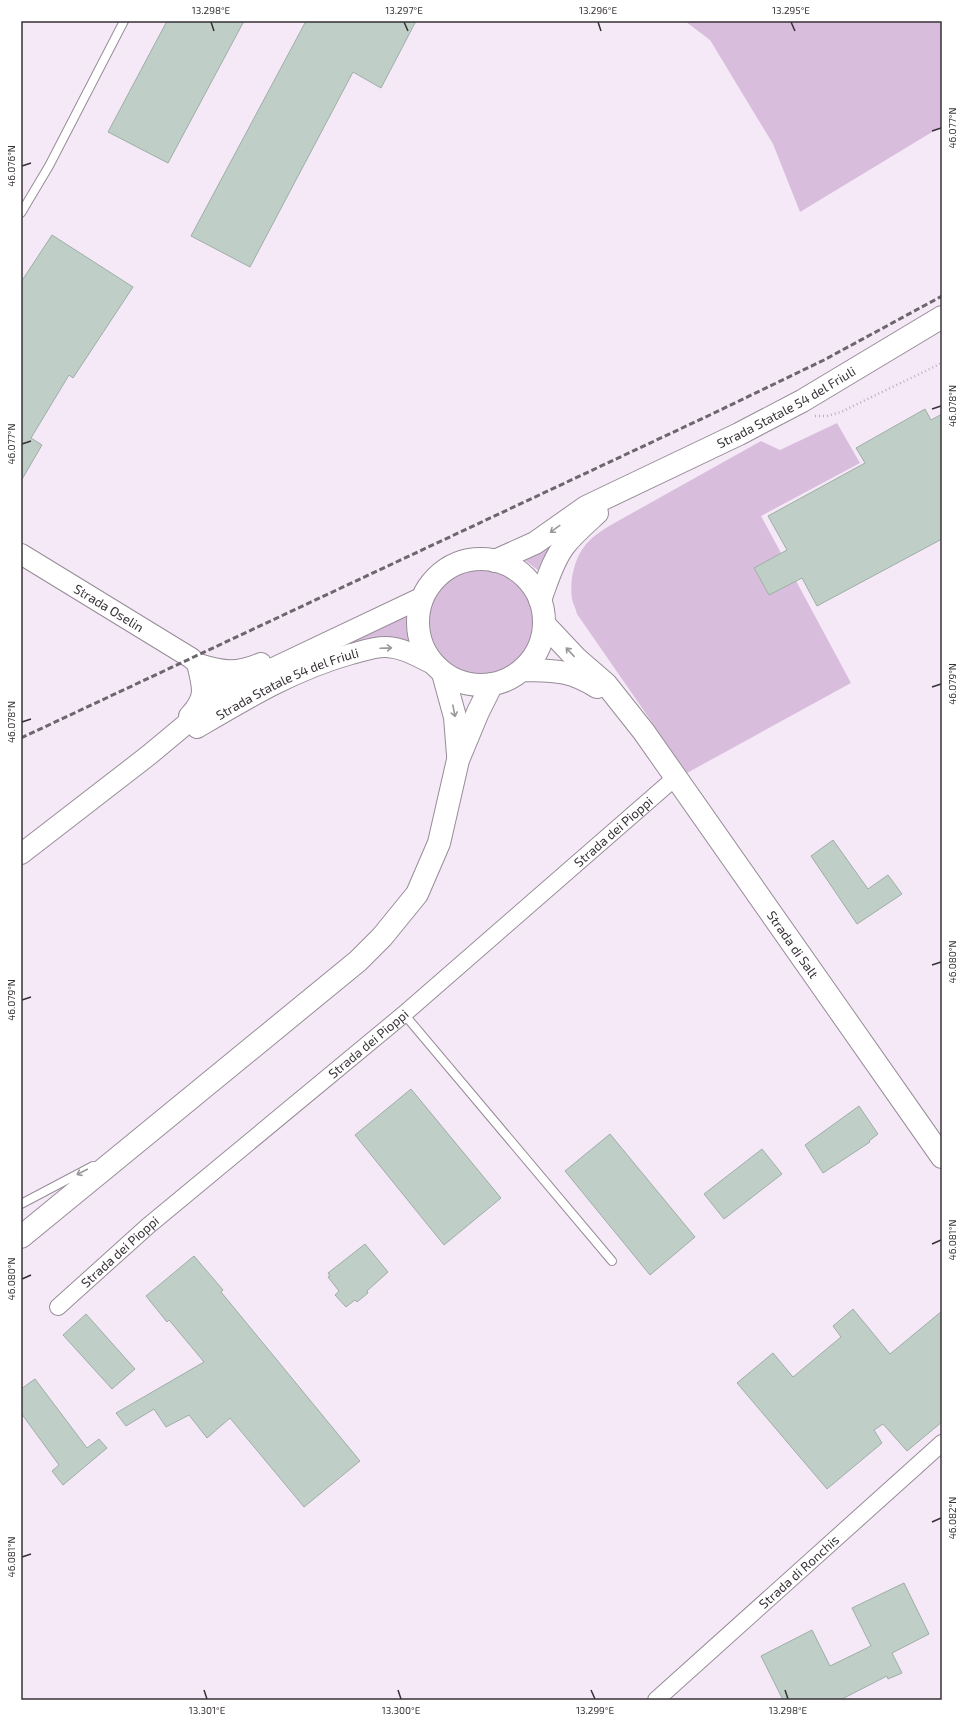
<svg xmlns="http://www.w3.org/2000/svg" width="963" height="1721" font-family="'Exo 2',sans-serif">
<rect width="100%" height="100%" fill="#f5e9f7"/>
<!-- green -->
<g fill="#d8bedc">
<polygon points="685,21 942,21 942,126 800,212 773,144 710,40"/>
<path d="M 837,423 L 860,463 L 761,516 L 851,683 L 687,773 L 577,614 C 576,609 573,604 572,599 C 569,579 575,553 591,539 C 596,534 603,530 609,526 L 761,441 L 780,450 Z"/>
<polygon points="551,544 539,571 522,558"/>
<circle cx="482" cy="622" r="54"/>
<polygon points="407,612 409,642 390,638 290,663"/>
</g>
<!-- building -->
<g fill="#bfcfc7" stroke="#9eaea5">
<polygon points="167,21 244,21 168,163 108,132"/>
<polygon points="306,21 416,21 381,88 353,72 250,267 191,236"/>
<polygon points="52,235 133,287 73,378 69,375 31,438 42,445 21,481 21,282"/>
<polygon points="925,409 931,420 942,414 942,539 817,606 802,578 769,595 754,568 787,550 768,516 865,463 856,448"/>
<polygon points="833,840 868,889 888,875 902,894 857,924 811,856"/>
<polygon points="411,1089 501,1198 444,1245 355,1135"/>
<polygon points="859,1106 878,1134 869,1141 870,1142 823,1173 805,1145"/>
<polygon points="610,1134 695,1237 650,1275 565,1171"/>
<polygon points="762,1149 782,1174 724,1219 704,1194"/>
<polygon points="365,1244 388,1272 367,1291 368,1293 357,1302 355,1300 346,1307 335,1295 339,1291 328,1277 330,1276 328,1273"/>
<polygon points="194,1256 223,1290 221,1292 360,1461 304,1507 230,1418 207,1438 189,1415 166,1427 154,1409 126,1426 116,1413 204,1362 169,1320 167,1322 146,1296"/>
<polygon points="853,1309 890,1354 942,1311 942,1422 907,1451 883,1424 874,1430 882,1443 827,1489 737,1383 773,1353 793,1377 841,1337 833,1326"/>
<polygon points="86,1314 135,1369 112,1389 63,1335"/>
<polygon points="35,1379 87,1448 99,1439 107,1448 63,1485 52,1471 59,1465 21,1413 21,1389"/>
<polygon points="904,1583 929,1634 892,1653 902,1673 888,1679 887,1676 840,1700 783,1700 761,1656 812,1630 830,1666 871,1646 852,1608"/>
</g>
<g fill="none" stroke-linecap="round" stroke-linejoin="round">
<defs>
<g id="service">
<polyline points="21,213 49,166 124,21"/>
<polyline points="404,1014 612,1261"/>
<polyline points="21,1204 93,1166"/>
</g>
<g id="minor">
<path id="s1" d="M 58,1307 L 148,1226 L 404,1014 L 676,777"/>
<path id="s2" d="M 656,1700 L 942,1443"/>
</g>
<g id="tertiary">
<path id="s3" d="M 21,554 L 191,658 L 227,690 L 239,693"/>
<path d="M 199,664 C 224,672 237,673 261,663"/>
<path d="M 189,716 C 208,696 202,687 197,663"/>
<path id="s4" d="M 197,728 C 248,698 294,670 351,654 C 363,651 376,646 387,647 C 404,648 418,657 433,664"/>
<polyline points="21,854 149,755 227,690 423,597"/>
</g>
<g id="secondary">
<path id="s5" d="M 544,624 L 576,658 L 606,684 L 644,732 L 942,1157"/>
<path d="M 522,670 C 554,671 568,669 597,687"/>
</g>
<g id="primary">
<circle cx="481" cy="622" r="63"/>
<path id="s6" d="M 495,561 L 535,543 L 586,507 L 739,434 L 802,401 L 942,317"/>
<path d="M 540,600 C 547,582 552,562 564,546 C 573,534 585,524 597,513"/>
<polyline points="443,673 455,717 458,755"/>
<polyline points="21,1237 358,961 382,937 417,894 439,843 458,760 478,712 492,684"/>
</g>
</defs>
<!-- service casing -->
<use href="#service" stroke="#978c98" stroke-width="10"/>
<!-- minor casing -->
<use href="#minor" stroke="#978c98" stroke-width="18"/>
<!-- tertiary casing -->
<use href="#tertiary" stroke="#978c98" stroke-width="22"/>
<!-- secondary casing -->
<use href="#secondary" stroke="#978c98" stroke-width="24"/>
<!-- primary casing -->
<use href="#primary" stroke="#978c98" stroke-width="24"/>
<!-- path -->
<polyline stroke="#bab0bc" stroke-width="2.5" stroke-dasharray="1 3" stroke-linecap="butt" points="815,416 827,416 841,412 942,363"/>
<!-- service -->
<use href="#service" stroke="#fff" stroke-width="8"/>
<!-- minor -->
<use href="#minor" stroke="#fff" stroke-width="16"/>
<!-- tertiary -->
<use href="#tertiary" stroke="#fff" stroke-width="20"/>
<!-- secondary -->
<use href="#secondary" stroke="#fff" stroke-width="22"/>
<!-- primary -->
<use href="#primary" stroke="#fff" stroke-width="22"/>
<!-- rail -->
<polyline stroke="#6d666e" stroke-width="3" stroke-dasharray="6 3" stroke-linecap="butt" points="21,738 712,414 824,360 942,296"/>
</g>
<!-- one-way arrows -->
<defs><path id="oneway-shaft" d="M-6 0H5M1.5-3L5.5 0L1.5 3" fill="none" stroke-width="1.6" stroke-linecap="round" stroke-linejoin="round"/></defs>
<g stroke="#9a989a">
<use href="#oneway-shaft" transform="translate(555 529) rotate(144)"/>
<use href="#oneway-shaft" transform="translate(386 648) rotate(-2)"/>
<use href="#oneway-shaft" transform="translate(570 652) rotate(-133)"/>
<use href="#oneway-shaft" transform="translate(454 711) rotate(79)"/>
<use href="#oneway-shaft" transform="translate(82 1172) rotate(153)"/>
</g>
<!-- ticks -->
<path fill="none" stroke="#363136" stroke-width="1.5" d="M 211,22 L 214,31M 404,22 L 408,31M 598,22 L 601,31M 791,22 L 795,31M 932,131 L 941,128M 22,166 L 31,163M 932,409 L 941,406M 22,444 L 31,441M 932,687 L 941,684M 22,722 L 31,719M 932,965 L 941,962M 22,1000 L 31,997M 932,1244 L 941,1240M 22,1279 L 31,1275M 932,1522 L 941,1518M 22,1557 L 31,1554M 204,1690 L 207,1699M 398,1690 L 401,1699M 591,1690 L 595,1699M 785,1690 L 788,1699"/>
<g text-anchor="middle" stroke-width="4" stroke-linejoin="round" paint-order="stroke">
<!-- street labels -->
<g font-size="13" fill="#363136" stroke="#fff">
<text dy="5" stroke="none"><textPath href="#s6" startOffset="330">Strada Statale 54 del Friuli</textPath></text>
<text dy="5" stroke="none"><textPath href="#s3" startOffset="103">Strada Oselin</textPath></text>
<text dy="5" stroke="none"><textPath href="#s4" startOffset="101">Strada Statale 54 del Friuli</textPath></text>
<text dy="5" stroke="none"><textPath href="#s1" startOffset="731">Strada dei Pioppi</textPath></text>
<text dy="5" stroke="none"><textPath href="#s5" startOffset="407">Strada di Salt</textPath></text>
<text dy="5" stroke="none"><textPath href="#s1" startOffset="407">Strada dei Pioppi</textPath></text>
<text dy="5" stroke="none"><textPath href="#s1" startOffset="83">Strada dei Pioppi</textPath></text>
<text dy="5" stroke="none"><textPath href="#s2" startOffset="192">Strada di Ronchis</textPath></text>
</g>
</g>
<!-- border -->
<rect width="963" height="1721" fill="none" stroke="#ffffff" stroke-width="44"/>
<rect x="22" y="22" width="919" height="1677" fill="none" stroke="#363136" stroke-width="1.5"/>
<g font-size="10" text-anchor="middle" fill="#363136">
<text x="211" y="14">13.298°E</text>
<text x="404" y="14">13.297°E</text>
<text x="598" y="14">13.296°E</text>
<text x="791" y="14">13.295°E</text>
<text transform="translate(952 128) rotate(-90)" y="4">46.077°N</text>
<text transform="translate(11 166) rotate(-90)" y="4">46.076°N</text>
<text transform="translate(952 406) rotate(-90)" y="4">46.078°N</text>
<text transform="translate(11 444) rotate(-90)" y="4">46.077°N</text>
<text transform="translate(952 684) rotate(-90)" y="4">46.079°N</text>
<text transform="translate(11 722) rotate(-90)" y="4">46.078°N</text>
<text transform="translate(952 962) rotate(-90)" y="4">46.080°N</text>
<text transform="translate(11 1000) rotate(-90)" y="4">46.079°N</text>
<text transform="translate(952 1240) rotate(-90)" y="4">46.081°N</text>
<text transform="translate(11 1279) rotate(-90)" y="4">46.080°N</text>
<text transform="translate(952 1518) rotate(-90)" y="4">46.082°N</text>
<text transform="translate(11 1557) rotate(-90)" y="4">46.081°N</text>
<text x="207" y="1714">13.301°E</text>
<text x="401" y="1714">13.300°E</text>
<text x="595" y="1714">13.299°E</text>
<text x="788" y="1714">13.298°E</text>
</g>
</svg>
